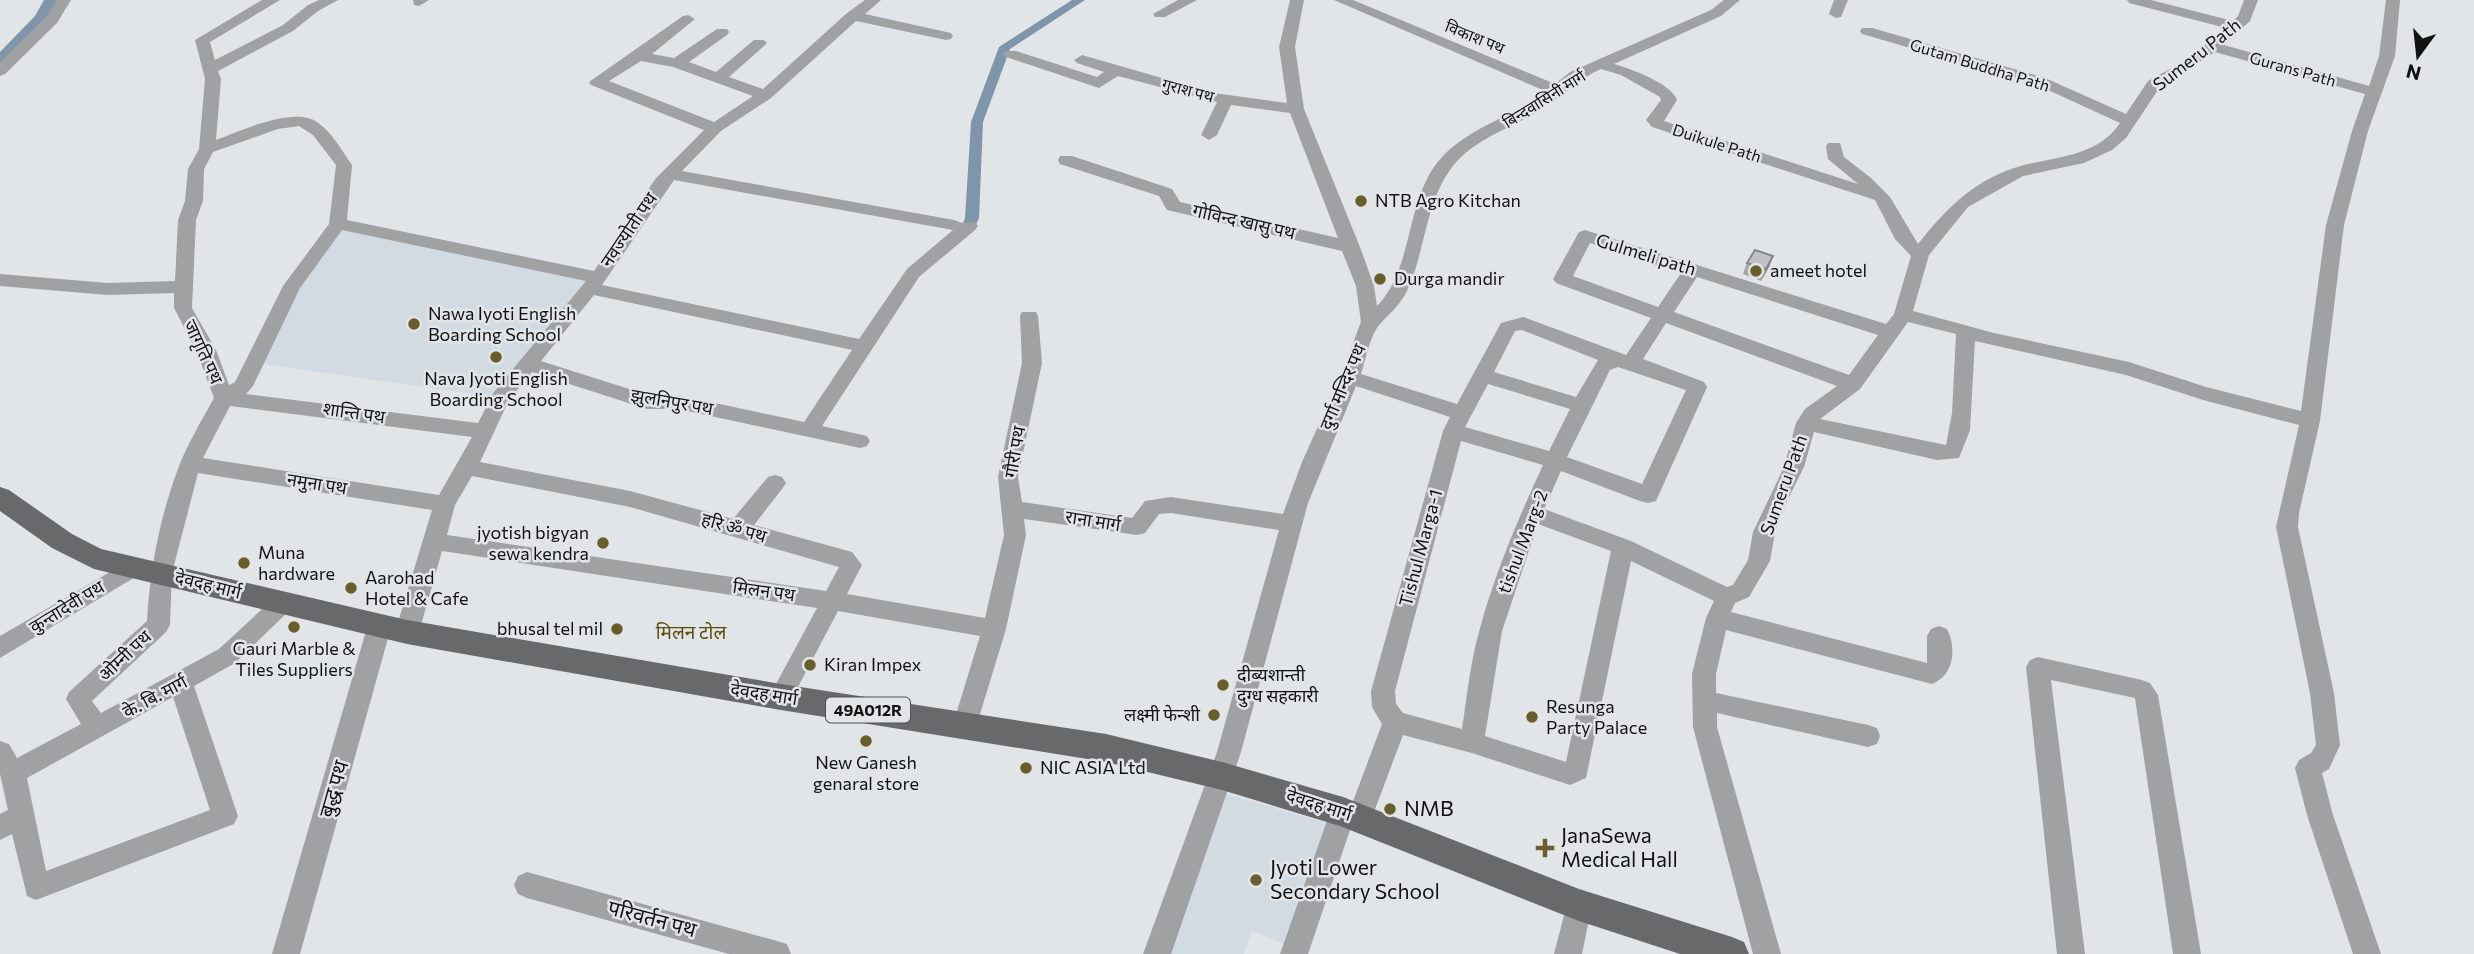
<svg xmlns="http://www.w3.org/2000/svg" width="2474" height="954" font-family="Commissioner,'Noto Sans Devanagari',sans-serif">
<rect width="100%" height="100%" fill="#e2e5e7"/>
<!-- built -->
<g fill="#d2dae2">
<polygon points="340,226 587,281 495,397 256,363 295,285"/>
<polygon points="1227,794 1340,827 1294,948 1252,931 1244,954 1164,954"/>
</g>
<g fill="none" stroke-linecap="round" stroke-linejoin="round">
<!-- canal -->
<polygon fill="#7e95ab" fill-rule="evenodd" points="1072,0 1085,0 1010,49 983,122 979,218 974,229 964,229 962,226 965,218 971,122 999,47"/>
<!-- river -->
<polygon fill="#7e95ab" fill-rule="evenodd" points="44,0 62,0 49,23 7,67 0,69 0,52 35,16"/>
<!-- minor -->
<g fill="#a0a1a2" fill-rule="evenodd">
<polygon points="57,0 71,0 57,23 5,74 0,76 0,62 46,17"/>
<path d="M 262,0 L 280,0 L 210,42 L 215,60 L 283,25 L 308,5 L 319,0 L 338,0 L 318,11 L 293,31 L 218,71 L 221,79 L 216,140 C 240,131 294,106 317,122 C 332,132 342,151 352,165 L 347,220 L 594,271 L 656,178 L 704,130 L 591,85 L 589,82 L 683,16 L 688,15 L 695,19 L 652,54 L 674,58 L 717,29 L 727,29 L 729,32 L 727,35 L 689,62 L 716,72 L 754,40 L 764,40 L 767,43 L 764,46 L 729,77 L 763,89 L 847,13 L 865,0 L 881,0 L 865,14 L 951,33 L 953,36 L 951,39 L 946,40 L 856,21 L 771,98 L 721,131 L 682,171 L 954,220 L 962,223 L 975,222 L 978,226 L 975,230 L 919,277 L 822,426 L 867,436 L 870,441 L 867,446 L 860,448 L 678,409 L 647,409 L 532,372 L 509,400 L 480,462 L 630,491 L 733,519 L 768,477 L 775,475 L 782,477 L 786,483 L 782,489 L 754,525 L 852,552 L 862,565 L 847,594 L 985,618 L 1004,535 L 998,477 L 1022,363 L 1020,316 L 1022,312 L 1036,312 L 1038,316 L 1042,363 L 1018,477 L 1022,502 L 1132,518 L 1145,501 L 1171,497 L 1283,514 L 1302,462 L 1340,377 L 1361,322 L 1356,286 L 1342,251 L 1167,210 L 1159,196 L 1060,164 L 1058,160 L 1060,156 L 1072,156 L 1172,189 L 1180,202 L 1338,238 L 1290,113 L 1231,105 L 1217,135 L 1209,140 L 1201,135 L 1217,102 L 1118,76 L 1099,88 L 1006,57 L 1003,54 L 1006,51 L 1016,51 L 1097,77 L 1104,72 L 1077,63 L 1074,60 L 1082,55 L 1214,93 L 1287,103 L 1279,47 L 1290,0 L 1304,0 L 1295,47 L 1304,109 L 1360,247 L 1374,286 L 1377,306 C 1412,270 1406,208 1434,167 C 1460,129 1511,119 1545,91 L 1334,0 L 1353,0 L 1555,84 L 1570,72 L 1711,10 L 1724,0 L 1740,0 L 1721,16 L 1614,64 C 1631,69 1671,83 1677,100 L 1664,121 L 1858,184 L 1828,159 L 1826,146 L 1828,143 L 1840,143 L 1844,157 L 1871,178 L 1890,197 L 1918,244 C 1945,210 1972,182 2014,168 C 2051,156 2096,159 2120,123 L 2035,84 L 1862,34 L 1860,31 L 1862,28 L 1872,28 L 2045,78 L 2126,114 L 2148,81 L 2186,60 L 2226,28 L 2129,3 L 2127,0 L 2151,0 L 2233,21 L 2238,16 L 2244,0 L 2258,0 L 2250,21 L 2224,45 L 2369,86 L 2379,56 L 2386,0 L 2400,0 L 2395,56 L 2368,131 L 2344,225 L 2320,421 L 2299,513 L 2298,527 L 2334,693 L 2340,745 L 2329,769 L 2322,773 L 2333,815 L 2381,954 L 2353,954 L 2307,815 L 2295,768 L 2299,760 L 2311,753 L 2316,745 L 2310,693 L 2276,527 L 2299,425 L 2203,400 L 2126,375 L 1975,341 L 1970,430 L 1959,458 L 1937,460 L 1814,432 L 1804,467 L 1787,501 L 1775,532 L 1770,561 L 1749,597 L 1735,603 L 1731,612 L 1927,663 L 1927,636 L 1931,629 L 1939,626 L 1947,629 C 1957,648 1954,676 1932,684 L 1726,630 L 1716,674 L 1716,693 L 1868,725 L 1877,728 L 1880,736 L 1877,744 L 1868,747 L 1717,713 L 1717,727 L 1781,954 L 1753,954 L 1693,727 L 1692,674 L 1706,618 L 1714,601 L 1631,561 L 1586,778 L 1570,785 L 1472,753 L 1403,735 L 1371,820 L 1366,826 L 1357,830 L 1351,827 L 1308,954 L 1280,954 L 1330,812 L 1334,804 L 1343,800 L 1352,804 L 1382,724 L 1372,707 L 1371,691 L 1443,431 L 1450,417 L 1356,386 L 1308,503 L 1241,752 L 1171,954 L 1143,954 L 1217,752 L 1279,530 L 1171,513 L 1159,514 L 1145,533 L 1137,535 L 1024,519 L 1026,535 L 1006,629 L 977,724 L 974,731 L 965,735 L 956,731 L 953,724 L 980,636 L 838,611 L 789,704 L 781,707 L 773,704 L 769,697 L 817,608 L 442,551 L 419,632 L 415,639 L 407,641 L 399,639 L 395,632 L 432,510 L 198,473 L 172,573 L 170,625 L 166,632 L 92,701 L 101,713 L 219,649 L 275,597 L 283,594 L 291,597 L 294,603 L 291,609 L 235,663 L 194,686 L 238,816 L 234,824 L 36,900 L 27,896 L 12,834 L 0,840 L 0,814 L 8,810 L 0,774 L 0,741 L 9,744 L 17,758 L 81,724 L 66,699 L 69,692 L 147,621 C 150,568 160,516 179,466 C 188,443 202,420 214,398 L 196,350 L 174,308 L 174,293 L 108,295 L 0,286 L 0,274 L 108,283 L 175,281 L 178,220 L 185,201 L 188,169 L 199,149 L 205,79 L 195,40 ZM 2215,52 L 2365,94 L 2352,131 L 2326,225 L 2301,411 L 2206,387 L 2129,362 L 1994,333 L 1913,311 L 1929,255 L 1968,207 L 2023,176 L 2084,163 L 2112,150 L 2126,138 L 2160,87 ZM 641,61 L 673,67 L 753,96 L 714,122 L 609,81 ZM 1601,69 L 1621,75 L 1660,97 L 1661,100 L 1646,120 L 1652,127 L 1875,200 L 1895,239 L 1911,256 L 1894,314 L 1886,324 L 1585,230 L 1579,232 L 1553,279 L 1556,283 L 1651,318 L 1626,355 L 1523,317 L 1501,323 L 1457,404 L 1361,374 C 1366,359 1370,335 1380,324 C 1390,313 1400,305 1407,291 C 1425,253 1425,205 1450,170 C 1471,139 1513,128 1543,108 C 1563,95 1578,79 1601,69 ZM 299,126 L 313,135 L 336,165 L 329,224 L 283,286 L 235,382 L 229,385 L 216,350 L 192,308 L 196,220 L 203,201 L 204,169 L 213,152 L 278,129 ZM 674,180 L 953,230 L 907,269 L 859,339 L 602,285 ZM 342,230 L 586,281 L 494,392 L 478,423 L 246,394 L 253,386 L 300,288 ZM 1590,243 L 1681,273 L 1658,307 L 1573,276 ZM 1697,277 L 1878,335 L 1849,375 L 1674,312 ZM 594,295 L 852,350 L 804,422 L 678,395 L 648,395 L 541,361 ZM 1908,322 L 1956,334 L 1952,413 L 1946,445 L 1820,419 L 1860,389 ZM 1666,323 L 1837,386 L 1805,409 L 1796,423 L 1784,467 L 1753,532 L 1748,560 L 1733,585 L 1727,587 L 1631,541 L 1544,509 L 1561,471 L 1640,501 L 1648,503 L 1656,501 L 1707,387 L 1704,382 L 1643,359 ZM 1522,330 L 1598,360 L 1576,397 L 1494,372 L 1515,331 ZM 1618,367 L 1686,390 L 1642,484 L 1567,457 L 1610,370 ZM 1488,384 L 1570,409 L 1549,451 L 1465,427 ZM 230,406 L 472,437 L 439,495 L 203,458 ZM 1461,441 L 1543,465 C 1518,519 1494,575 1479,632 C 1470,664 1467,696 1462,729 L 1403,713 L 1396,704 L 1395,691 ZM 472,476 L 630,507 L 839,567 L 826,591 L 447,535 L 455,505 ZM 1538,524 L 1611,551 L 1566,762 L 1485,736 L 1502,631 ZM 173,697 L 210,810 L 46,871 L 27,778 Z"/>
<polygon points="413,0 429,0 419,6 414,5"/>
<polygon points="1178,0 1197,0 1165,17 1155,17 1153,14"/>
<polygon points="1834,0 1848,0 1841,17 1836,18 1829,14"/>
<polygon points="134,558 142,561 145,567 142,573 0,658 0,636"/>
<polygon points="380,615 388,617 392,624 300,954 272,954 368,624 372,617"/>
<polygon points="2038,657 2142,680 2150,683 2158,695 2201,954 2173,954 2135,698 2051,680 2085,954 2057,954 2026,667 2030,660"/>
<polygon points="527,872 777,941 787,944 791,954 729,954 527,898 518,894 514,885 518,876"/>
<polygon points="1579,892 1589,896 1592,905 1582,954 1554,954 1569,896"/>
</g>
<!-- major -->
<polygon fill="#67696b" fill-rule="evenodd" points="0,487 9,490 72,534 101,549 407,620 781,684 1106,734 1222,762 1343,797 1579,889 1732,937 1744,942 1749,954 1680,954 1579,921 1340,826 1222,790 1106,762 781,710 407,644 94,569 52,548 0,511"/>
</g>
<!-- wall -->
<polygon fill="#a4a6a8" points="1773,256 1769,267 1761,281 1743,274 1747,263"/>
<!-- shaded-wall -->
<polygon fill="#868788" points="1773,256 1769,267 1761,281 1766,269"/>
<!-- building -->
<polygon fill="#bfc1c3" stroke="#868788" stroke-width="2" points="1755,250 1773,256 1766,269 1747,263"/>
<!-- markers -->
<g fill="#685e2b" stroke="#e2e5e7" stroke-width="2.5">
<circle cx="1361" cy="201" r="7"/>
<circle cx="1756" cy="271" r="7"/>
<circle cx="1380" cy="279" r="7"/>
<circle cx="414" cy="324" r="7"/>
<circle cx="496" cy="357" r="7"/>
<circle cx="603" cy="543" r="7"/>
<circle cx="244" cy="563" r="7"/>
<circle cx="351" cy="588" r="7"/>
<circle cx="294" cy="627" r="7"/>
<circle cx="617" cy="629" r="7"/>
<circle cx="810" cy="665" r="7"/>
<circle cx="1223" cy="685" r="7"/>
<circle cx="1214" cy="715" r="7"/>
<circle cx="1532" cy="717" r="7"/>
<circle cx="866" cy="741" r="7"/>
<circle cx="1026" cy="768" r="7"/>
<circle cx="1390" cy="809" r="7"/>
<path d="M1541.5 837.5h7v7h7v7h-7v7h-7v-7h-7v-7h7z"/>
<circle cx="1256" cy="880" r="7"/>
</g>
<g text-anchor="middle" stroke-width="5" stroke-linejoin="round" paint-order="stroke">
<!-- far-street labels -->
<g font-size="16" fill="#121213" stroke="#e2e5e7">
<text transform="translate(1475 37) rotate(22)" y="6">विकाश पथ</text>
<text transform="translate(1980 65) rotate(17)" y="6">Gutam Buddha Path</text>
<text transform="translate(2293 69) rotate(16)" y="6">Gurans Path</text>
<text transform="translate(1188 90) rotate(15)" y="6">गुराश पथ</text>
<text transform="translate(1544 99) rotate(-32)" y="6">बिन्दवासिनी मार्ग</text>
<text transform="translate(1717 143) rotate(18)" y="6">Duikule Path</text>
</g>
<!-- shield labels -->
<rect fill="#e2e5e7" stroke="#505153" stroke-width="2" x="826" y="697.5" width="84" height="25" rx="5"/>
<g font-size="16" font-weight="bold" fill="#121213">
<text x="868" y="716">49A012R</text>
</g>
<!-- street labels -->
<g font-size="18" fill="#121213" stroke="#e2e5e7">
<text transform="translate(2197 55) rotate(-38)" y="6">Sumeru Path</text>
<text transform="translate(1244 222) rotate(13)" y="6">गोविन्द खासु पथ</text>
<text transform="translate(629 230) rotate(-56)" y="6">नवज्योती पथ</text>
<text transform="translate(1646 255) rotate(17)" y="6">Gulmeli path</text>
<text transform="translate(203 352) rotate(65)" y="6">जागृति पथ</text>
<text transform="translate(1343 387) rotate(-67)" y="6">दुर्गा मन्दिर पथ</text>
<text transform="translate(672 402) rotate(10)" y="6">झुलनिपुर पथ</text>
<text transform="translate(354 413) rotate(8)" y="6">शान्ति पथ</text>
<text transform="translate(1015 452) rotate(-80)" y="6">गौरी पथ</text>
<text transform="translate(317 484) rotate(9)" y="6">नमुना पथ</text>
<text transform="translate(1784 485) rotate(-70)" y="6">Sumeru Path</text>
<text transform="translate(1093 521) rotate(9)" y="6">राना मार्ग</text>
<text transform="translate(734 528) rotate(16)" y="6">हरि ॐ पथ</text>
<text transform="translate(1523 542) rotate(-69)" y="6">tishul Marg-2</text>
<text transform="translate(1421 548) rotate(-75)" y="6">Tishul Marga-1</text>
<text transform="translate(208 585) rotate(14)" y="6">देवदह मार्ग</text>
<text transform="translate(764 591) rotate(8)" y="6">मिलन पथ</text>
<text transform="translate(67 607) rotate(-31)" y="6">कुन्तादेवी पथ</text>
<text transform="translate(125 656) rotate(-43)" y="6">ओम्नी पथ</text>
<text transform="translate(764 694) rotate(9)" y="6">देवदह मार्ग</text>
<text transform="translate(155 697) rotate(-28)" y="6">के. बि. मार्ग</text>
<text transform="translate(1319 805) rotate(18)" y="6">देवदह मार्ग</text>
</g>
<!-- poi labels -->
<g font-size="18" fill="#121213" stroke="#e2e5e7" text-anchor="start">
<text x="1375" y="207">NTB Agro Kitchan</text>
<text x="1770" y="277">ameet hotel</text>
<text x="1394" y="285">Durga mandir</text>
<text x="428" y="320">Nawa Iyoti English<tspan x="428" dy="21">Boarding School</tspan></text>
<text x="496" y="385" text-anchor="middle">Nava Jyoti English<tspan x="496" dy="21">Boarding School</tspan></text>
<text x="589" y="539" text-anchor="end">jyotish bigyan<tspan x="589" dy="21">sewa kendra</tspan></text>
<text x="258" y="559">Muna<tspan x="258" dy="21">hardware</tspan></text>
<text x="365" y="584">Aarohad<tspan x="365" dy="21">Hotel &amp; Cafe</tspan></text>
<text x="603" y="635" text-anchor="end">bhusal tel mil</text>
<text x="294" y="655" text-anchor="middle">Gauri Marble &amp;<tspan x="294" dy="21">Tiles Suppliers</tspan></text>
<text x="824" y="671">Kiran Impex</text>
<text x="1237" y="681">दीब्यशान्ती<tspan x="1237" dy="21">दुग्ध सहकारी</tspan></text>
<text x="1546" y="713">Resunga<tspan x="1546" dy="21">Party Palace</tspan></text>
<text x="1200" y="721" text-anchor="end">लक्ष्मी फेन्शी</text>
<text x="866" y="769" text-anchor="middle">New Ganesh<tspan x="866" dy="21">genaral store</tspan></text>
<text x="1040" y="774">NIC ASIA Ltd</text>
</g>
<!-- neighbourhood labels -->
<g font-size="19" fill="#594e0f" stroke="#e2e5e7">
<text x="691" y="639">मिलन टोल</text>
</g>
<!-- near-street labels -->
<g font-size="21" fill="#121213" stroke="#e2e5e7">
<text transform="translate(334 789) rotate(-74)" y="7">बुद्ध पथ</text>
<text transform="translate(652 919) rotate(15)" y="7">परिवर्तन पथ</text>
</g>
<!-- near-poi labels -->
<g font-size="21" fill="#121213" stroke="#e2e5e7" text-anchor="start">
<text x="1404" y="816">NMB</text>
<text x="1561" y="843">JanaSewa<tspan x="1561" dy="24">Medical Hall</tspan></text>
<text x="1270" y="875">Jyoti Lower<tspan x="1270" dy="24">Secondary School</tspan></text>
</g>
</g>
<!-- north arrow -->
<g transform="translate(2418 56) rotate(195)" stroke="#e2e5e7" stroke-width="5" paint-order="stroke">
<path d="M0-5L12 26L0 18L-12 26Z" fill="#121213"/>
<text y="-10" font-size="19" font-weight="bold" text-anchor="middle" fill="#121213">N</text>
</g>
</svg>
